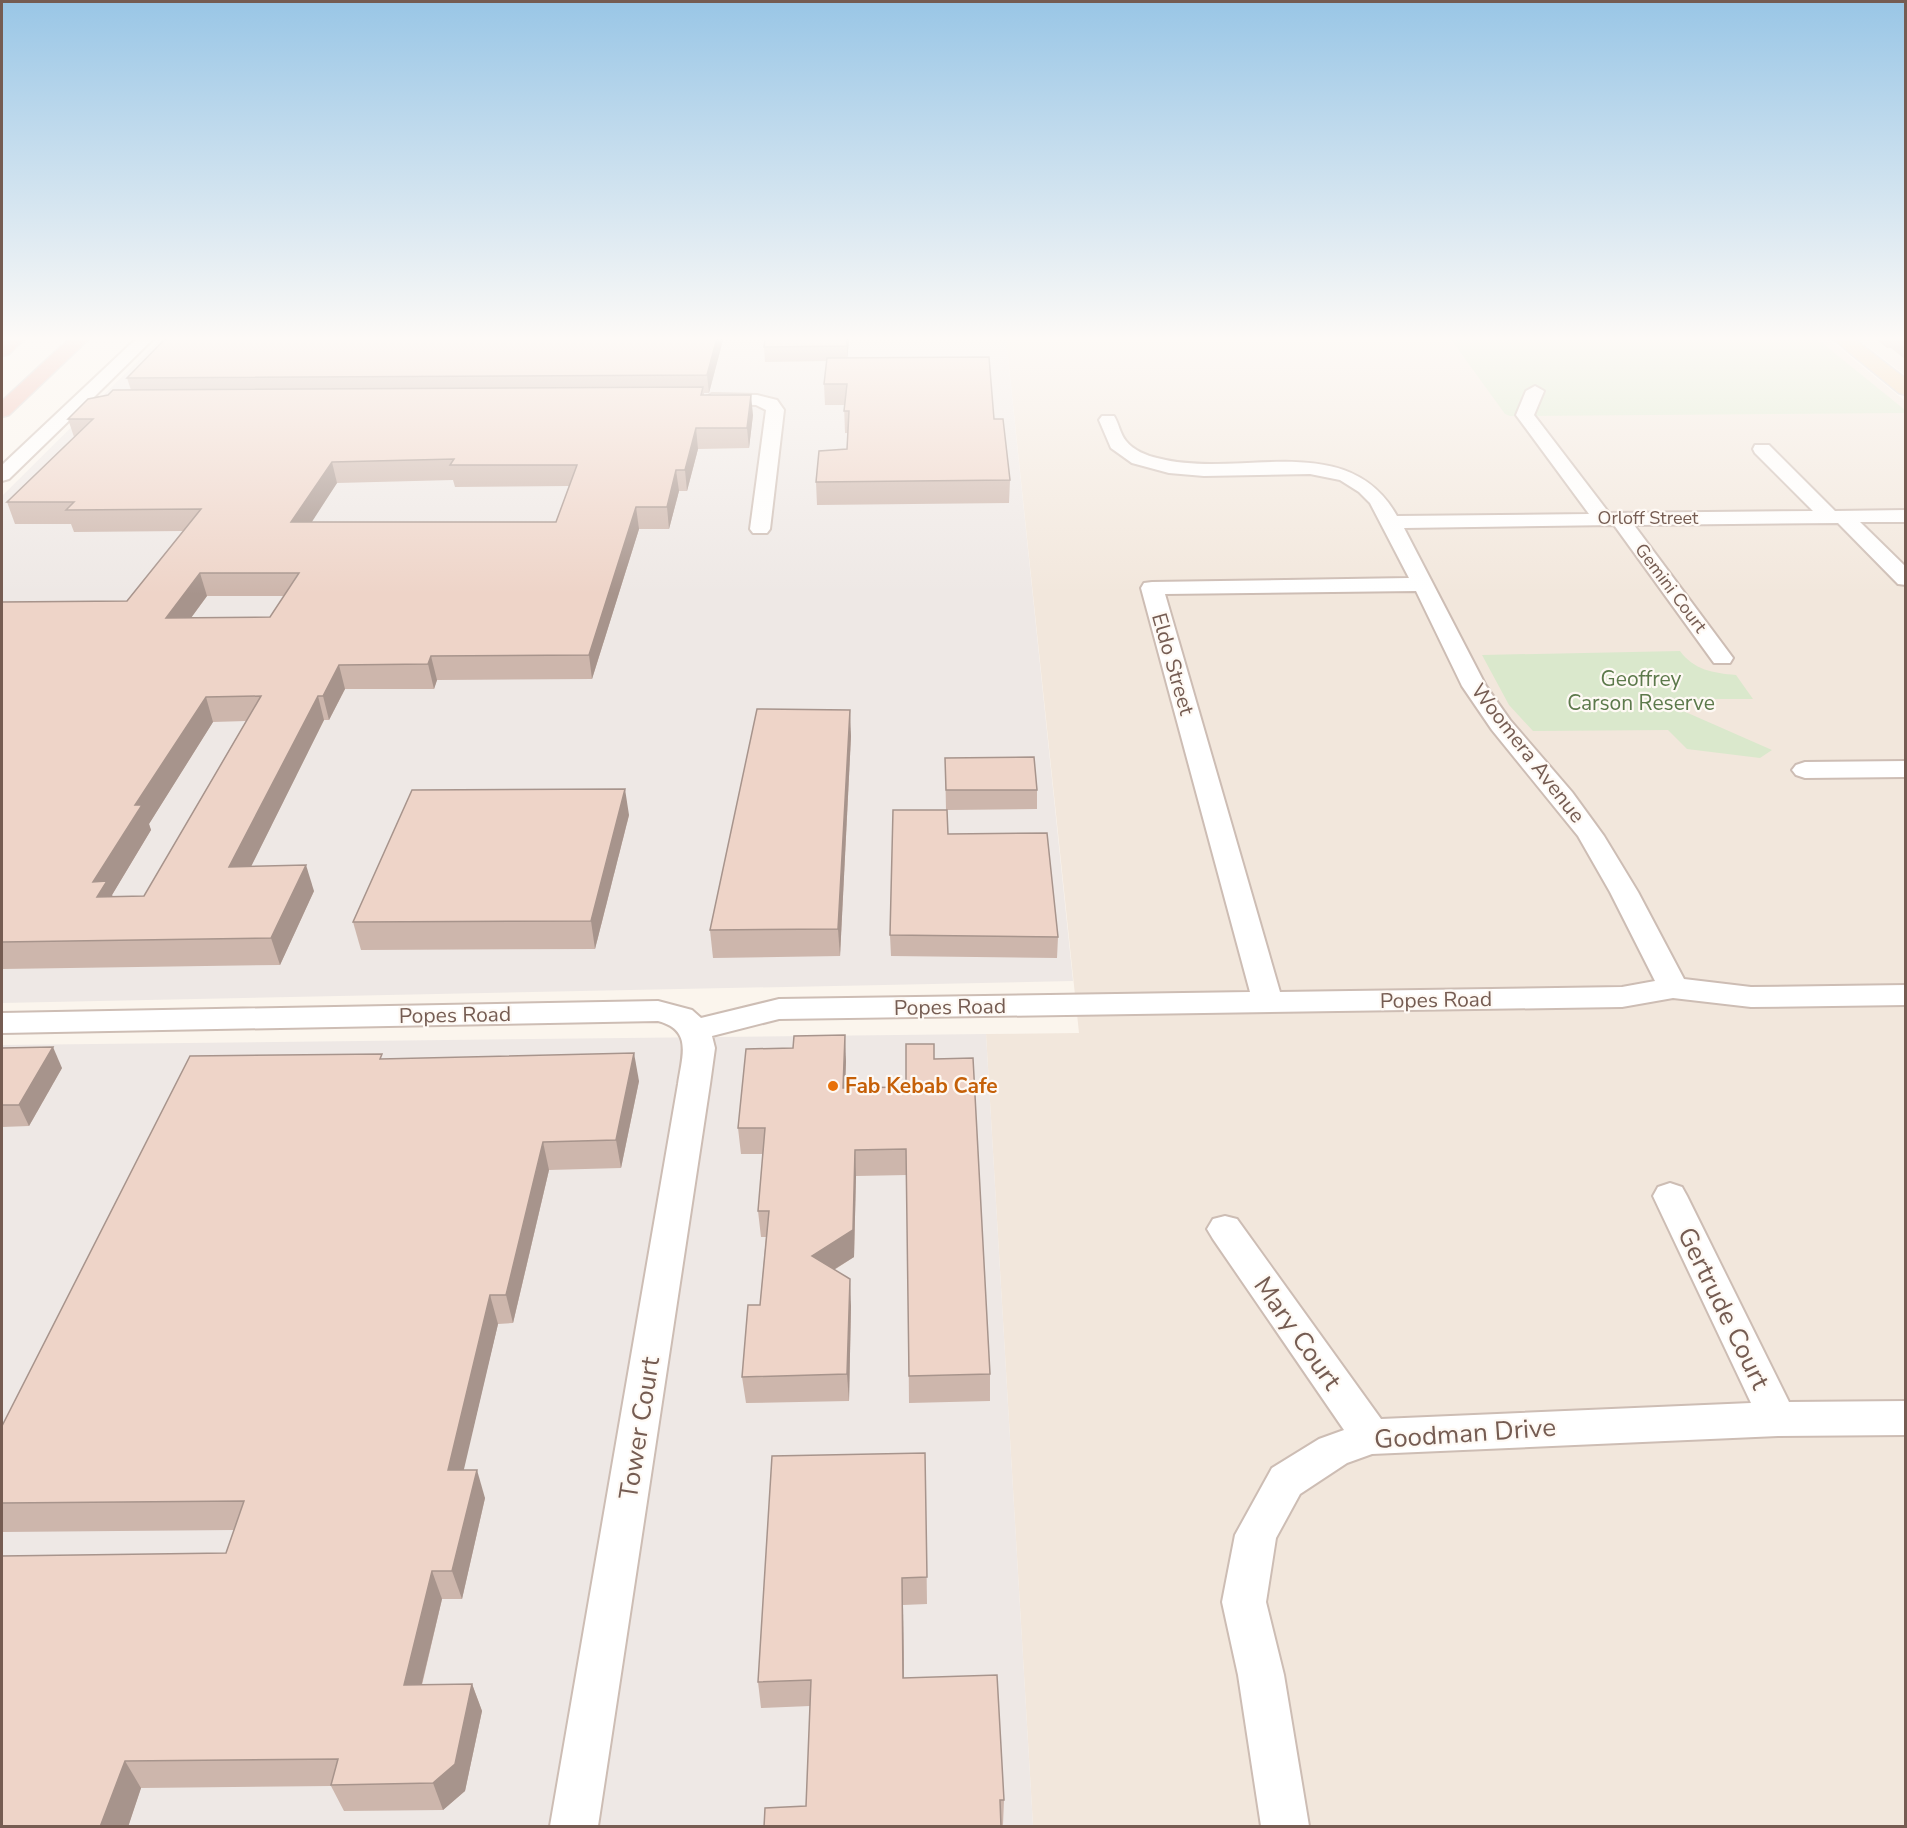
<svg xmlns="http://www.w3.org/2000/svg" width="1907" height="1828" font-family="'Nunito Sans',sans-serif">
<rect width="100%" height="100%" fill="#fbf5ed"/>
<!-- residential -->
<g fill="#f2e7dc">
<polygon points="1006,338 1827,338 1905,401 1905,1826 1033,1826 986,1034 1079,1033"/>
<polygon points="1857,338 1905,338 1905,375"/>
</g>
<!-- industrial -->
<g fill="#eee8e5">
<polygon points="161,338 1006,338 1073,981 2,1003 2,496"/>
<polygon points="986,1034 1033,1826 2,1826 2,1045"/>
</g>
<!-- green -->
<g fill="#dae8cc">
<polygon points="1450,338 1816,338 1905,410 1905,413 1510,416 1505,414"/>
<path d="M 1680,651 C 1694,670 1713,673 1736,675 L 1753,699 L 1682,699 L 1681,710 L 1772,750 L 1760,758 L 1687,749 L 1668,730 L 1533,731 L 1509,705 L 1482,655 Z"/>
</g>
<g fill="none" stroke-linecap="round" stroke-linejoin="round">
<defs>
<g id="street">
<polygon points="137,338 154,338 93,398 123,398 132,403 129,407 82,408 9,479 2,481 2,465"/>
<path d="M 1535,386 L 1544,391 L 1534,415 L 1609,513 L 1813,511 L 1755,453 L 1753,449 L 1755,445 L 1769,445 L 1835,511 L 1906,510 L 1906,522 L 1860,522 L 1906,567 L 1906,585 L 1898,584 L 1838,523 L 1634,525 L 1733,658 L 1730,663 L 1714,663 L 1614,525 L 1404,528 L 1486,686 L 1510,720 L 1572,792 L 1604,836 L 1638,892 L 1684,979 L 1751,987 L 1906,985 L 1906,1005 L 1751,1007 L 1673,998 L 1622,1007 L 779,1019 L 712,1036 L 715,1048 L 710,1084 L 598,1826 L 550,1826 L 678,1084 C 682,1056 693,1030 658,1021 L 2,1033 L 2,1013 L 658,1001 L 692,1010 L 701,1018 L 779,999 L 1250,992 L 1141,588 L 1144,583 L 1152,582 L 1409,578 L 1370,503 L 1359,492 L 1340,480 L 1310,474 L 1204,476 L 1169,473 L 1132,463 L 1111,448 L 1099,420 L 1102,416 L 1114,416 C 1119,424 1120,434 1126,441 C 1133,450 1147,456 1157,458 C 1239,480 1347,427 1397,516 L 1589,514 L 1516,415 L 1526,391 ZM 1416,591 L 1462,686 L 1492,730 L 1578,836 L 1610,892 L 1655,981 L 1622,987 L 1280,992 L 1165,594 Z"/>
<polygon points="712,394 757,395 777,400 784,410 770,529 767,533 753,533 750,529 766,410 756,405 706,403 703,399"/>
<polygon points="1906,761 1906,777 1805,778 1796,775 1792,770 1796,765 1805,762"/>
<polygon points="1670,1183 1682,1187 1687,1196 1789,1402 1906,1401 1906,1435 1778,1436 1372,1454 1347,1463 1300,1494 1276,1538 1266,1602 1284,1675 1309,1826 1261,1826 1238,1675 1222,1602 1235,1535 1272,1468 1319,1439 1344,1430 1213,1239 1207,1229 1213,1219 1225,1216 1237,1219 1381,1419 1751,1403 1653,1196 1658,1187"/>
</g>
<polygon id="primary" points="1832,338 1853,338 1906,379 1906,395 1899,393"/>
<g id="highway">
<polygon points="5,338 25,338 9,354 2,356 2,341"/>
<polygon points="70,338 90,338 9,415 2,417 2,401"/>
</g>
</defs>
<!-- street casing -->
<use href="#street" stroke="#cdbdb4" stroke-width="4"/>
<!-- primary casing -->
<use href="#primary" stroke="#d8d1cf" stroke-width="3"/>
<!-- highway casing -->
<use href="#highway" stroke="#d8d1cf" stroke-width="3"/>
<!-- street -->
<use href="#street" fill="#fff" fill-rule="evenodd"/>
<!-- primary -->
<use href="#primary" fill="#f2d4ae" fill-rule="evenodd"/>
<!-- highway -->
<use href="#highway" fill="#eeb8ac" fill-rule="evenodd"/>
</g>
<!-- wall -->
<g fill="#cdb6ac" fill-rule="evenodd">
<path d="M 166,338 L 938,338 L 849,339 L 847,358 L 994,419 L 1010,480 L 1009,503 L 817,505 L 816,482 L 847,449 L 848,433 L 845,433 L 844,405 L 825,405 L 824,384 L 827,361 L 765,362 L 764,347 L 765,339 L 723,340 L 709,393 L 704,393 L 704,395 L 753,415 L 749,448 L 698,449 L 687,491 L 679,491 L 669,529 L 639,529 L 592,679 L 437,680 L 434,689 L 345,689 L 329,720 L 324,720 L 251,866 L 314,891 L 280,965 L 2,969 L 2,602 L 127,601 L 183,531 L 74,532 L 71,524 L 15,524 L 7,502 L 74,437 L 68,419 L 108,395 L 131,390 L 127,378 ZM 453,480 L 455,487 L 569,486 L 556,522 L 311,522 L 337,483 ZM 207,596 L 284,596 L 270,617 L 191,618 ZM 246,721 L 144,896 L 113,897 L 112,895 L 151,830 L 149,824 L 213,722 Z"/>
<polygon points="1874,338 1905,338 1905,359 1891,348 1887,348"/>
<polygon points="851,736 840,956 713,958 710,930"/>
<polygon points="945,758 1037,790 1037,809 947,810 948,834 1058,937 1057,958 891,956 890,935 946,810"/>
<polygon points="629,815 595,949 361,950 353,922"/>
<polygon points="2,1048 62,1068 29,1126 2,1127"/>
<polygon points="383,1059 639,1081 621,1168 549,1170 513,1323 498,1324 463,1470 485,1498 462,1599 442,1599 422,1685 472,1684 482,1711 465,1791 443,1810 344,1811 331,1786 141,1788 128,1827 2,1827 226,1553 234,1530 2,1532 2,1426"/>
<polygon points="934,1059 990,1374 990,1401 909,1403 907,1175 856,1176 854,1257 834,1270 851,1306 849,1401 746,1403 742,1377 760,1305 766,1237 761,1237 758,1211 763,1154 741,1154 738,1128 846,1061 845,1088 906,1087"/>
<polygon points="925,1453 927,1604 903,1605 904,1678 1004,1800 1003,1825 806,1806 810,1706 761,1708 758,1682"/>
</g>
<!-- shaded-wall -->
<g fill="#a7948c">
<polygon points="717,338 723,338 723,340 709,393 707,375"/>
<polygon points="847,338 849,338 849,341 847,361"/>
<polygon points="751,395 753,415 749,448 747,428"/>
<polygon points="696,428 698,449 687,491 685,470"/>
<polygon points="332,462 337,483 297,545 291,522"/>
<polygon points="676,470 679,491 669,529 667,507"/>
<polygon points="636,507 639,529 592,679 589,655"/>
<polygon points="200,573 207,596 174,641 166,618"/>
<polygon points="431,656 437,680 434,689 428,664"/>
<polygon points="339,665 345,689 329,720 323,696"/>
<polygon points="318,696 324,720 238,893 229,867"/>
<polygon points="206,697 213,722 149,824 151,830 112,895 117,908 97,897 93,882 135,805"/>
<polygon points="850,710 851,736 840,956 838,929"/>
<polygon points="625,789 629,815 595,949 591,921"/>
<polygon points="306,865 314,891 280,965 271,938"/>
<polygon points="845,1035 846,1061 844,1114 843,1088"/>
<polygon points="53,1047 62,1068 29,1126 19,1105"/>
<polygon points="634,1053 639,1081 621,1168 616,1140"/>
<polygon points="543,1142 549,1170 513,1323 506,1295"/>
<polygon points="855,1150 856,1176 854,1257 814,1282 812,1256"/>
<polygon points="850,1279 851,1306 849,1401 847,1374"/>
<polygon points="490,1295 498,1324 457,1499 448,1470"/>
<polygon points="477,1470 485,1498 462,1599 452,1571"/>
<polygon points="432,1571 442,1599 415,1712 404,1685"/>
<polygon points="902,1578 903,1605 904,1704 903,1678"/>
<polygon points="472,1684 482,1711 465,1791 443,1810 433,1783"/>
<polygon points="125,1761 141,1788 128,1827 100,1827"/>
</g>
<!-- building -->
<g fill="#eed4c8" stroke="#a7948c" stroke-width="1.5" fill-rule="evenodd">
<polygon points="166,338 717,338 707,375 127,378"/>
<polygon points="765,338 847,338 847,346 764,347"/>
<polygon points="1899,338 1905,338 1905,343"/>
<polygon points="989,357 994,419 1003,419 1010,480 816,482 819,451 847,449 849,411 844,411 847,384 824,384 827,358"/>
<path d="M 703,387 L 701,395 L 751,395 L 747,428 L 696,428 L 685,470 L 676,470 L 667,507 L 636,507 L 589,655 L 431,656 L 428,664 L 339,665 L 323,696 L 318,696 L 229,867 L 306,865 L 271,938 L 2,942 L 2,602 L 127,601 L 201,509 L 66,510 L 74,502 L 7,502 L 93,419 L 68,419 L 88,399 L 108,395 L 113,390 ZM 454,459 L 450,465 L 577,465 L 556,522 L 291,522 L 332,462 ZM 200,573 L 299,573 L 270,617 L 166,618 ZM 261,696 L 144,896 L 97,897 L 107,881 L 93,882 L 142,805 L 135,805 L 206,697 Z"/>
<polygon points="757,709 850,710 838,929 710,930"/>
<polygon points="1034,757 1037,790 946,790 945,758"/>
<polygon points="625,789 591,921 353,922 412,790"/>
<polygon points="893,810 947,810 948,834 1047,833 1058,937 890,935"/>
<polygon points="845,1035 843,1088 906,1087 906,1044 934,1044 934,1059 973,1058 990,1374 909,1376 906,1149 855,1150 853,1230 812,1256 850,1279 847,1374 742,1377 748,1305 760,1305 769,1211 758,1211 765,1128 738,1128 746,1049 793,1048 794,1036"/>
<polygon points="53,1047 19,1105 2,1105 2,1048"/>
<polygon points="634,1053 616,1140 543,1142 506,1295 490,1295 448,1470 477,1470 452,1571 432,1571 404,1685 472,1684 455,1764 433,1783 331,1785 338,1759 125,1761 100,1827 2,1827 2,1556 226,1553 244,1501 2,1503 2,1426 190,1056 382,1054 380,1059"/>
<polygon points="925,1453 927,1577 902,1578 903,1678 997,1675 1004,1800 1000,1800 1001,1827 764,1827 765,1808 806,1806 811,1680 758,1682 772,1456"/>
</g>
<!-- sky -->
<linearGradient id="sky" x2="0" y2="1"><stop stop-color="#99c6e6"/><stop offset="0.57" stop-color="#fdfaf7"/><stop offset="1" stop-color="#fdfaf7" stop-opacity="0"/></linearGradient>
<rect width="1907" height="594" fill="url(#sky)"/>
<!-- markers -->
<circle fill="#e8710a" stroke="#fef9f4" stroke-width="2" cx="833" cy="1086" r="6"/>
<g text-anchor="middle" stroke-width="4.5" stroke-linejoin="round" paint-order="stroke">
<!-- far-street labels -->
<g font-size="18" fill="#755c52" stroke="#fef9f4">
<text x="1648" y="524">Orloff Street</text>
<text transform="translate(1671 588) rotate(53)" y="6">Gemini Court</text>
</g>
<!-- street labels -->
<g font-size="21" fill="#755c52" stroke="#fef9f4">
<text transform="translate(1173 664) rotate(74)" y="7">Eldo Street</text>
<text transform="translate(1528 753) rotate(52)" y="7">Woomera Avenue</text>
<text transform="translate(1436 1000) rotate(-1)" y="7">Popes Road</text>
<text transform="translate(950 1007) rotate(-1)" y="7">Popes Road</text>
<text transform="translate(455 1015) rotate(-1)" y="7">Popes Road</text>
</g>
<!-- park labels -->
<g font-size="21" fill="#5c794b" stroke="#fef9f4">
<text x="1641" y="686">Geoffrey<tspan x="1641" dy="24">Carson Reserve</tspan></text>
</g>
<!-- food labels -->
<g font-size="21" font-weight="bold" fill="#c56008" stroke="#fef9f4" text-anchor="start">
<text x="845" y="1093">Fab Kebab Cafe</text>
</g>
<!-- near-street labels -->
<g font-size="26" fill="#755c52" stroke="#fef9f4">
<text transform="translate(1724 1308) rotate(64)" y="9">Gertrude Court</text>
<text transform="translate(1298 1333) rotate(55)" y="9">Mary Court</text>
<text transform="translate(639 1428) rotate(-81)" y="9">Tower Court</text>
<text transform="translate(1465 1433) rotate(-4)" y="9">Goodman Drive</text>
</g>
</g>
<!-- border -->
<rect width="1907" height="1828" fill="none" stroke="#755c52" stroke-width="6"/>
</svg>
